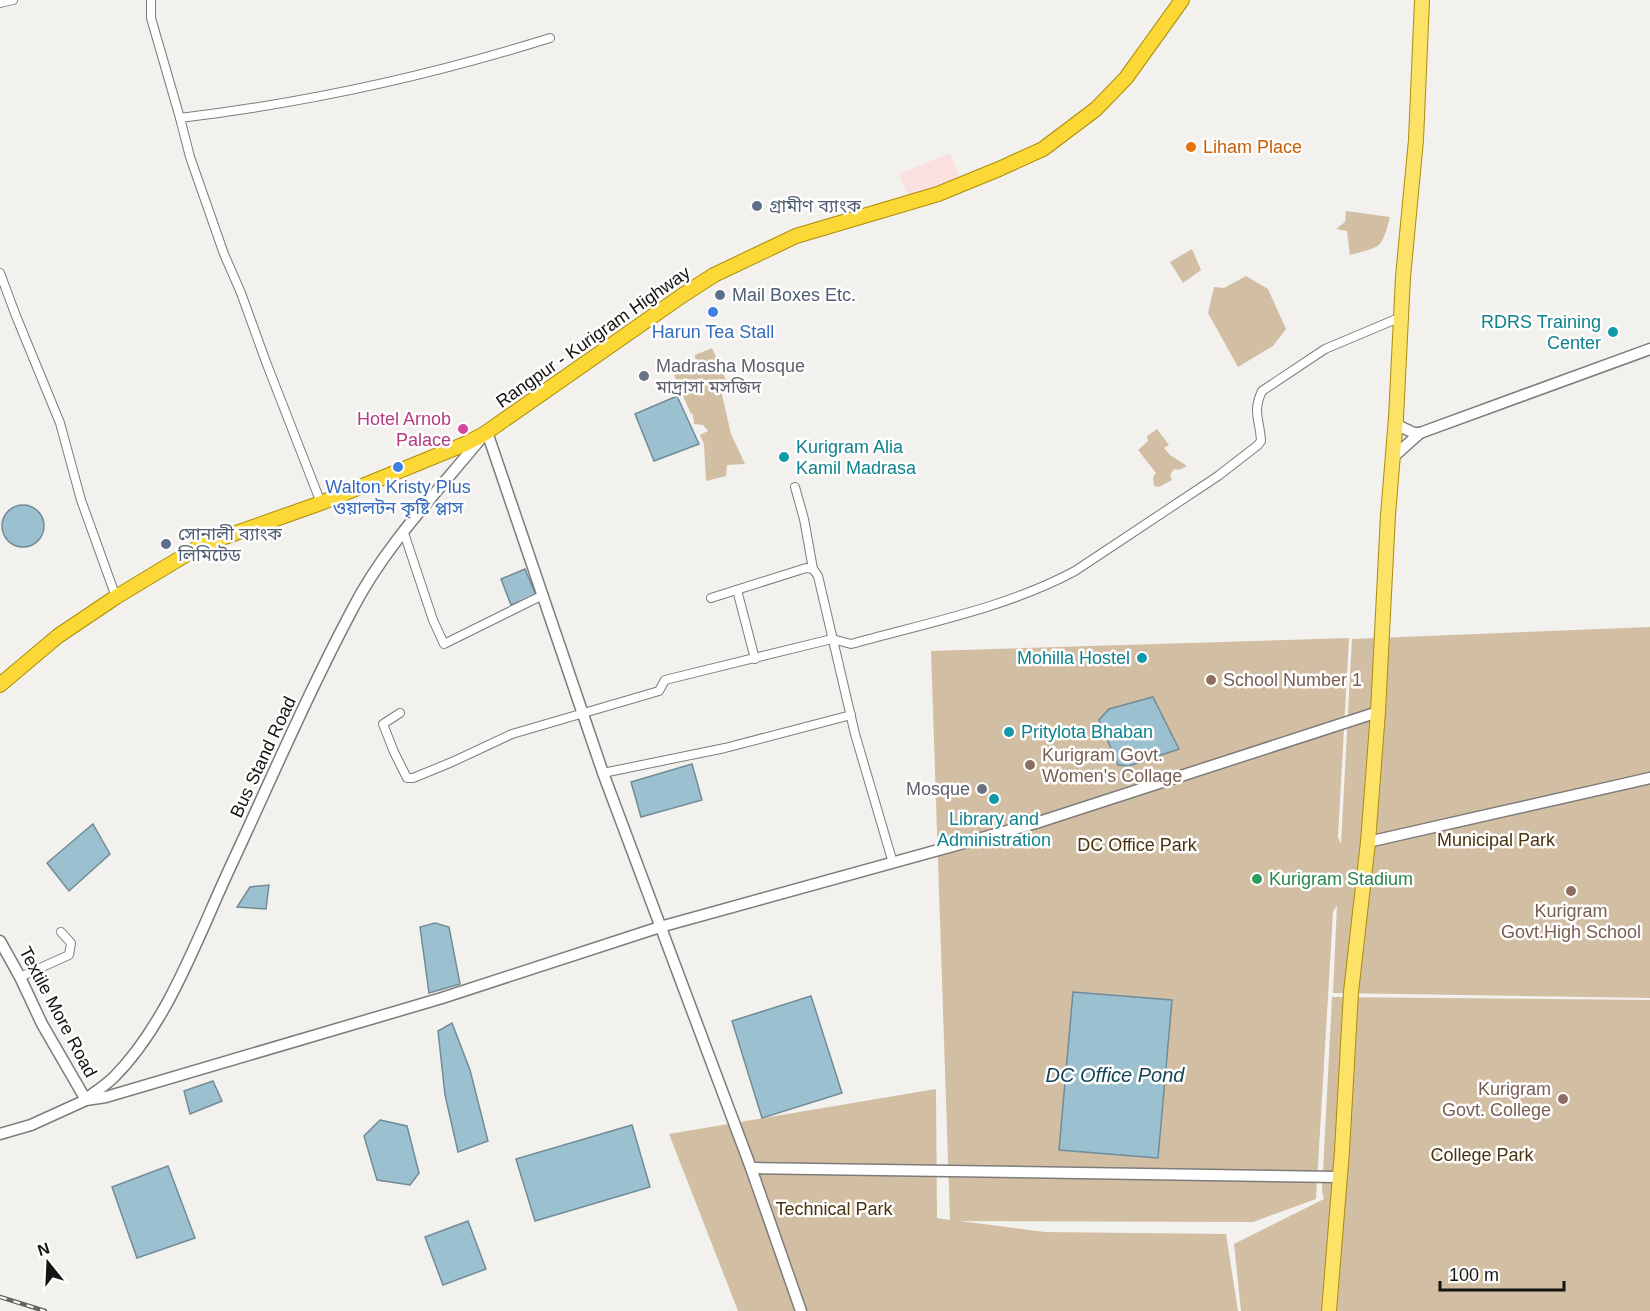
<svg xmlns="http://www.w3.org/2000/svg" width="1650" height="1311" font-family="Arial,'Noto Sans Bengali',sans-serif">
<rect width="100%" height="100%" fill="#f3f1ee"/>
<!-- education -->
<polygon fill="#fbe0e0" points="950,153 960,178 909,199 899,174"/>
<!-- green -->
<g fill="#d2bea3">
<path d="M 1346,211 L 1390,217 C 1381,250 1382,246 1350,255 L 1347,231 L 1336,229 L 1345,222 Z"/>
<polygon points="1192,249 1201,270 1183,283 1170,262"/>
<polygon points="1246,276 1268,289 1286,329 1273,346 1238,367 1208,313 1214,287 1224,288"/>
<polygon points="712,348 726,380 720,386 731,434 745,464 727,465 726,476 706,481 704,444 700,435 708,431 703,425 694,424 693,415 690,412 674,375 696,366 695,355"/>
<polygon points="1157,429 1169,445 1164,448 1170,455 1187,466 1179,470 1174,469 1170,475 1172,480 1159,487 1154,486 1153,477 1156,473 1138,450 1148,441 1147,436"/>
<polygon points="1650,627 1650,998 1333,993 1337,905 1333,912 1316,1199 1253,1222 960,1221 1045,1232 1226,1234 1238,1311 738,1311 669,1134 936,1089 937,1218 950,1220 931,651 1349,638 1338,837 1341,844 1352,639"/>
<polygon points="1332,997 1650,1000 1650,1311 1241,1311 1234,1244 1324,1199 1322,1191"/>
</g>
<!-- water -->
<g fill="#9bc0d0" stroke="#728c97" stroke-width="1.5">
<polygon points="677,396 699,444 654,461 635,414"/>
<circle cx="23" cy="526" r="21"/>
<polygon points="525,569 536,595 511,605 501,579"/>
<polygon points="1153,697 1179,749 1129,766 1118,765 1099,720 1109,709"/>
<polygon points="692,764 702,800 641,817 631,782"/>
<polygon points="93,824 110,854 69,891 47,863"/>
<polygon points="269,885 266,909 237,907 250,887"/>
<polygon points="435,923 449,927 460,984 429,993 420,927"/>
<polygon points="1073,992 1172,1000 1158,1158 1059,1150"/>
<polygon points="811,996 842,1093 762,1118 732,1021"/>
<polygon points="452,1023 470,1070 488,1141 458,1152 445,1095 438,1031"/>
<polygon points="213,1081 222,1101 190,1114 184,1091"/>
<polygon points="380,1120 407,1126 419,1173 410,1185 377,1180 364,1136"/>
<polygon points="632,1125 650,1187 535,1221 516,1159"/>
<polygon points="168,1166 195,1238 137,1258 112,1187"/>
<polygon points="468,1221 486,1269 443,1285 425,1237"/>
</g>
<g fill="none" stroke-linecap="round" stroke-linejoin="round">
<defs>
<g id="minor">
<polyline points="151,0 151,18 180,118"/>
<polyline points="0,3 13,0"/>
<polyline points="0,273 16,316 60,423 81,500 116,597"/>
<polyline points="795,487 804,519 813,569"/>
<path d="M 321,503 L 266,362 L 241,293 L 224,254 L 190,157 L 180,118 C 305,103 429,76 550,38"/>
<polyline points="404,533 433,620 444,644 541,596"/>
<polyline points="737,590 755,659"/>
<polyline points="711,598 806,568 813,569 818,576 855,734 893,863"/>
<path d="M 400,713 L 383,724 L 394,752 L 407,778 L 413,778 L 452,762 L 512,734 L 659,691 L 665,680 L 832,639 L 851,644 C 926,623 1006,608 1075,571 L 1218,476 L 1258,445 L 1261,441 C 1260,420 1252,412 1262,391 L 1325,349 L 1401,317"/>
<polyline points="603,773 725,748 851,715"/>
<polyline points="20,977 69,955 71,943 61,932"/>
</g>
<g id="tertiary">
<polyline points="1395,424 1414,433 1420,433"/>
<polyline points="487,432 603,773 751,1168 801,1311"/>
<polyline points="1392,458 1420,433 1650,349"/>
<polyline points="1368,842 1650,778"/>
<polyline points="0,941 20,977 42,1024 86,1100"/>
<path d="M 86,1099 C 95,1092 106,1085 114,1077 C 167,1024 197,939 228,872 C 269,784 307,695 352,610 C 384,547 438,491 483,436"/>
<polyline points="0,1134 31,1125 86,1100 106,1097 442,998 660,927 1036,823 1378,712"/>
<polyline points="751,1168 1339,1177"/>
</g>
<polyline id="primary" points="1329,1311 1342,1151 1351,992 1368,842 1378,712 1388,515 1396,418 1403,277 1416,140 1422,0"/>
<polyline id="trunk" points="0,685 58,636 116,597 202,545 321,503 465,444 484,434 683,295 714,275 796,236 938,194 999,169 1043,149 1096,109 1126,78 1182,0"/>
</defs>
<!-- minor casing -->
<use href="#minor" stroke="#7e7c7a" stroke-width="10"/>
<!-- tertiary casing -->
<use href="#tertiary" stroke="#7e7c7a" stroke-width="13"/>
<!-- primary casing -->
<use href="#primary" stroke="#aa8d09" stroke-width="16"/>
<!-- trunk casing -->
<use href="#trunk" stroke="#aa8d09" stroke-width="16"/>
<!-- minor -->
<use href="#minor" stroke="#fff" stroke-width="8"/>
<!-- tertiary -->
<use href="#tertiary" stroke="#fff" stroke-width="10"/>
<!-- primary -->
<use href="#primary" stroke="#fde268" stroke-width="14"/>
<!-- trunk -->
<use href="#trunk" stroke="#fcd836" stroke-width="14"/>
<defs>
<polyline id="rail" points="0,1297 45,1311"/>
</defs>
<!-- rail casing -->
<use href="#rail" stroke="#646362" stroke-width="4.5"/>
<!-- rail -->
<use href="#rail" stroke="#fffefd" stroke-width="2" stroke-dasharray="7" stroke-linecap="butt"/>
</g>
<!-- markers -->
<circle fill="#e8710a" stroke="#fffefd" stroke-width="2" cx="1191" cy="147" r="6"/>
<g fill="#5c6f8a" stroke="#fffefd" stroke-width="2">
<circle cx="757" cy="206" r="6"/>
<circle cx="720" cy="295" r="6"/>
<circle cx="166" cy="544" r="6"/>
</g>
<g fill="#3f7fe0" stroke="#fffefd" stroke-width="2">
<circle cx="713" cy="312" r="6"/>
<circle cx="398" cy="467" r="6"/>
</g>
<g fill="#0f9aa8" stroke="#fffefd" stroke-width="2">
<circle cx="1613" cy="332" r="6"/>
<circle cx="784" cy="457" r="6"/>
<circle cx="1142" cy="658" r="6"/>
<circle cx="1009" cy="732" r="6"/>
<circle cx="994" cy="799" r="6"/>
</g>
<g fill="#6b7280" stroke="#fffefd" stroke-width="2">
<circle cx="644" cy="376" r="6"/>
<circle cx="982" cy="789" r="6"/>
</g>
<circle fill="#d1479c" stroke="#fffefd" stroke-width="2" cx="463" cy="429" r="6"/>
<g fill="#8d6e63" stroke="#fffefd" stroke-width="2">
<circle cx="1211" cy="680" r="6"/>
<circle cx="1030" cy="765" r="6"/>
<circle cx="1571" cy="891" r="6"/>
<circle cx="1563" cy="1099" r="6"/>
</g>
<circle fill="#2e9e5b" stroke="#fffefd" stroke-width="2" cx="1257" cy="879" r="6"/>
<g text-anchor="middle" stroke-width="5" stroke-linejoin="round" paint-order="stroke">
<!-- food labels -->
<g font-size="18" fill="#c56008" stroke="#fffefd" text-anchor="start">
<text x="1203" y="153">Liham Place</text>
</g>
<!-- service labels -->
<g font-size="18" fill="#4e5e75" stroke="#fffefd" text-anchor="start">
<text x="769" y="212">গ্রামীণ ব্যাংক</text>
<text x="732" y="301">Mail Boxes Etc.</text>
<text x="178" y="540">সোনালী ব্যাংক<tspan x="178" dy="21">লিমিটেড</tspan></text>
</g>
<!-- culture labels -->
<g font-size="18" fill="#0d838f" stroke="#fffefd" text-anchor="end">
<text x="1601" y="328">RDRS Training<tspan x="1601" dy="21">Center</tspan></text>
<text x="796" y="453" text-anchor="start">Kurigram Alia<tspan x="796" dy="21">Kamil Madrasa</tspan></text>
<text x="1130" y="664">Mohilla Hostel</text>
<text x="1021" y="738" text-anchor="start">Pritylota Bhaban</text>
<text x="994" y="825" text-anchor="middle">Library and<tspan x="994" dy="21">Administration</tspan></text>
</g>
<!-- shop labels -->
<g font-size="18" fill="#366cbe" stroke="#fffefd">
<text x="713" y="338">Harun Tea Stall</text>
<text x="398" y="493">Walton Kristy Plus<tspan x="398" dy="21">ওয়ালটন কৃষ্টি প্লাস</tspan></text>
</g>
<!-- street labels -->
<g font-size="18" fill="#141413" stroke="#fffefd">
<text transform="translate(593 337) rotate(-35)" y="6">Rangpur - Kurigram Highway</text>
<text transform="translate(263 757) rotate(-65)" y="6">Bus Stand Road</text>
<text transform="translate(58 1012) rotate(62)" y="6">Textile More Road</text>
</g>
<!-- worship labels -->
<g font-size="18" fill="#5b616d" stroke="#fffefd" text-anchor="start">
<text x="656" y="372">Madrasha Mosque<tspan x="656" dy="21">মাদ্রাসা মসজিদ</tspan></text>
<text x="970" y="795" text-anchor="end">Mosque</text>
</g>
<!-- hotel labels -->
<g font-size="18" fill="#b23c85" stroke="#fffefd" text-anchor="end">
<text x="451" y="425">Hotel Arnob<tspan x="451" dy="21">Palace</tspan></text>
</g>
<!-- education labels -->
<g font-size="18" fill="#785e54" stroke="#fffefd" text-anchor="start">
<text x="1223" y="686">School Number 1</text>
<text x="1042" y="761">Kurigram Govt.<tspan x="1042" dy="21">Women's Collage</tspan></text>
<text x="1571" y="917" text-anchor="middle">Kurigram<tspan x="1571" dy="21">Govt.High School</tspan></text>
<text x="1551" y="1095" text-anchor="end">Kurigram<tspan x="1551" dy="21">Govt. College</tspan></text>
</g>
<!-- park labels -->
<g font-size="18" fill="#49320e" stroke="#fffefd">
<text x="1496" y="846">Municipal Park</text>
<text x="1137" y="851">DC Office Park</text>
<text x="1482" y="1161">College Park</text>
<text x="834" y="1215">Technical Park</text>
</g>
<!-- leisure labels -->
<g font-size="18" fill="#27864d" stroke="#fffefd" text-anchor="start">
<text x="1269" y="885">Kurigram Stadium</text>
</g>
<!-- water labels -->
<g font-size="20" font-style="italic" fill="#114456" stroke="#fffefd">
<text x="1115" y="1082">DC Office Pond</text>
</g>
</g>
<!-- north arrow -->
<g transform="translate(48 1263) rotate(342)" stroke="#fffefd" stroke-width="4.5" paint-order="stroke">
<path d="M0-4.5L10 22L0 15L-10 22Z" fill="#141413"/>
<text y="-9" font-size="16" font-weight="bold" text-anchor="middle" fill="#141413">N</text>
</g>
<!-- scale -->
<path d="M1440 1281v9h124v-9" fill="none" stroke="#141413" stroke-width="3"/>
<text x="1449" y="1281" font-size="18" fill="#141413" stroke="#fffefd" stroke-width="4.5" paint-order="stroke">100 m</text>
</svg>
